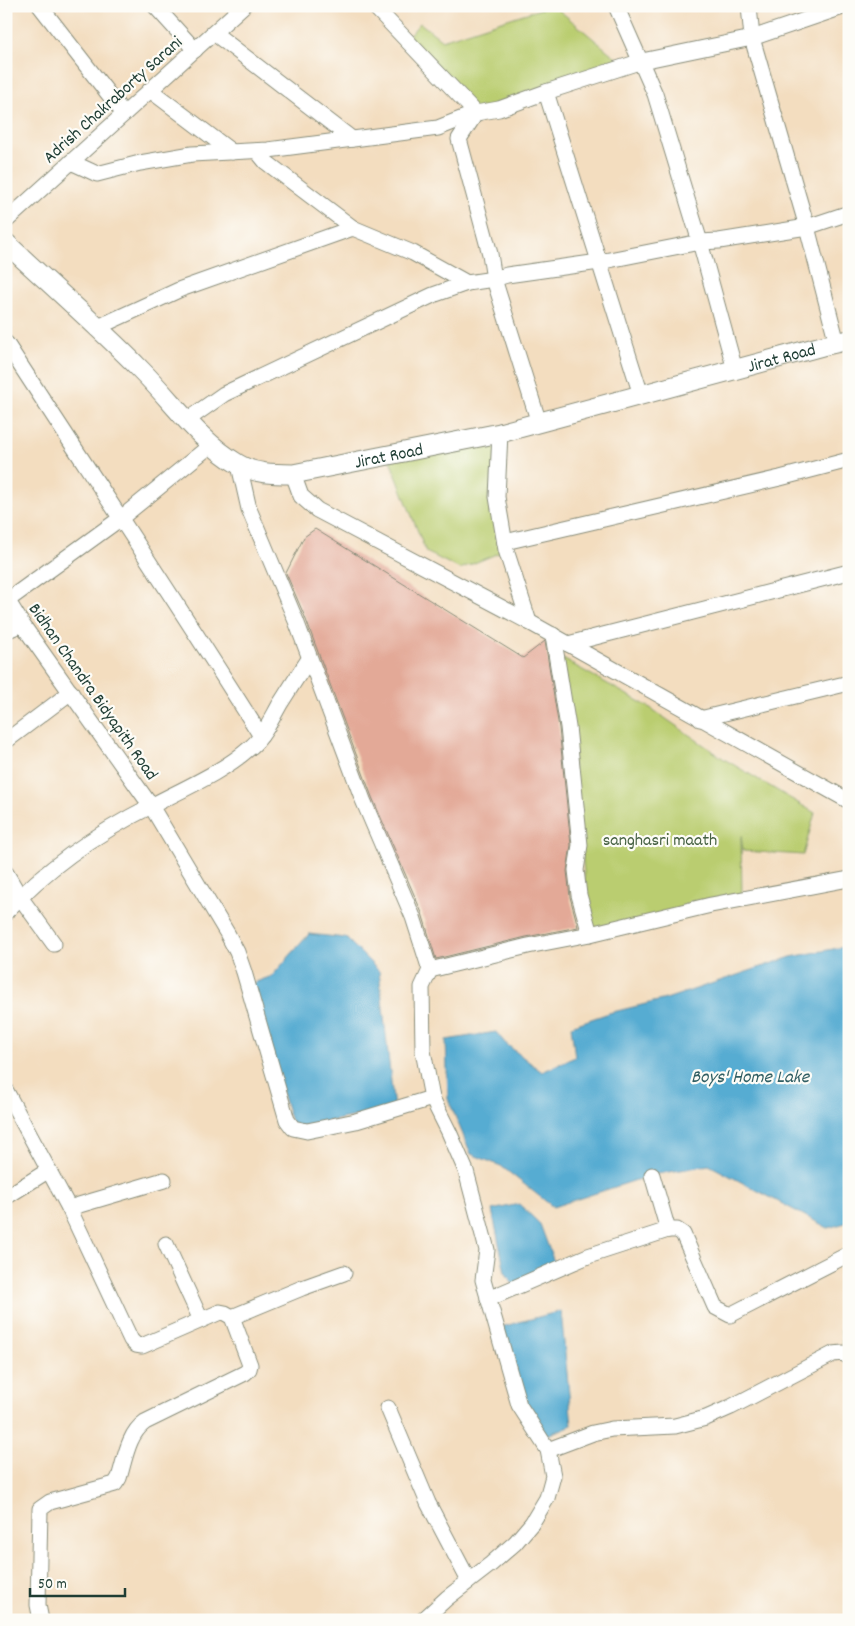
<svg xmlns="http://www.w3.org/2000/svg" width="855" height="1626" font-family="Dekko,sans-serif">
<rect width="100%" height="100%" fill="#fdfcf7"/>
<filter id="ink" filterUnits="userSpaceOnUse"><feTurbulence type="fractalNoise" baseFrequency=".02" numOctaves="2"/><feDisplacementMap in="SourceGraphic" scale="10" xChannelSelector="R" yChannelSelector="G"/><feConvolveMatrix kernelMatrix="1 2 1 2 8 2 1 2 1" color-interpolation-filters="sRGB"/></filter>
<filter id="wash" filterUnits="userSpaceOnUse"><feTurbulence type="fractalNoise" baseFrequency=".0096" numOctaves="4" result="noise"/><feDisplacementMap in="SourceGraphic" scale="20" xChannelSelector="R" yChannelSelector="G"/><feGaussianBlur stdDeviation="1.12" result="paint"/><feColorMatrix in="noise" values="0 0 0 0 0 0 0 0 0 0 0 0 0 0 0 0 0 1.4 0 .05"/><feComposite in="paint" operator="in"/></filter>
<g filter="url(#wash)">
<rect width="100%" height="100%" fill="#f3ddbf"/>
<!-- green -->
<g fill="#bacd70" stroke="#6c8552">
<path d="M 551,6 L 554,6 L 626,66 L 476,113 L 406,39 L 420,23 L 442,40 C 479,29 514,16 551,6 Z"/>
<polygon points="500,433 506,550 460,569 426,552 388,455"/>
<polygon points="563,659 649,707 724,759 815,813 803,855 743,851 741,836 742,899 590,934"/>
<polygon points="849,1325 849,1357 843,1353 841,1330"/>
</g>
<!-- water -->
<g fill="#56acd2" stroke="#3a7483">
<polygon points="309,934 346,938 379,971 394,1109 293,1128 248,985 272,976"/>
<polygon points="849,946 849,1222 828,1228 709,1165 652,1175 553,1207 501,1166 471,1154 448,1099 446,1040 496,1032 505,1043 542,1072 575,1057 571,1026 609,1013 666,999 791,957"/>
<polygon points="519,1204 540,1224 557,1270 515,1287 505,1272 492,1210"/>
<polygon points="561,1311 572,1425 540,1438 497,1328"/>
</g>
<g id="blocks">
<!-- building -->
<polygon fill="#e3a997" points="315,529 523,658 545,641 559,728 571,845 567,871 570,897 578,927 526,937 436,959 422,913 372,797 305,617 286,573 304,537"/>
</g>
</g>
<g filter="url(#ink)">
<use href="#blocks" fill-opacity="0" stroke="#898d7a" stroke-width="1"/>
<g fill="none" stroke-linecap="round" stroke-linejoin="round">
<defs>
<g id="minor">
<polyline points="40,6 124,114"/>
<polyline points="155,6 195,50"/>
<polyline points="374,6 476,113 459,139 490,254 494,279 539,423"/>
<polyline points="616,6 655,94 700,242 735,370"/>
<polyline points="749,6 752,38 807,227 837,343"/>
<polyline points="214,33 352,139"/>
<polyline points="150,90 232,152"/>
<polyline points="546,92 641,395"/>
<polyline points="257,151 266,162 353,228"/>
<polyline points="71,162 97,174 140,163 192,154 268,150 438,128 476,113 499,109 546,92 642,61 752,38 846,6"/>
<polyline points="6,221 243,6"/>
<polyline points="96,328 181,289 353,228 413,253 467,283"/>
<path d="M 6,343 C 91,474 178,604 261,736"/>
<polyline points="187,420 224,394 433,295 467,283 494,279 507,275 599,262 700,242 719,241 807,227 849,213"/>
<polyline points="500,433 497,497 506,550 529,622"/>
<polyline points="239,465 249,509 296,621 363,800 413,917 430,970 422,987 423,1051 432,1098 449,1132 466,1171 487,1250 483,1280 519,1405 548,1450 553,1476 547,1498 532,1523 515,1543 491,1564 447,1598 423,1620"/>
<polyline points="293,474 301,496 317,510 529,622 849,801"/>
<polyline points="505,542 780,478 849,460"/>
<polyline points="6,598 22,624 151,806 227,933 237,952 244,972 287,1120 293,1128 307,1131 356,1121 432,1098"/>
<polyline points="8,600 121,518 211,445"/>
<polyline points="6,631 22,624"/>
<polyline points="568,644 849,572"/>
<polyline points="700,719 849,683"/>
<polyline points="6,741 71,692"/>
<polyline points="6,873 20,897 54,944"/>
<path d="M 6,912 C 47,867 99,832 153,805 C 185,788 223,772 251,747 C 264,736 272,718 280,704 C 290,688 299,674 309,659"/>
<polyline points="590,934 711,905 849,879"/>
<polyline points="430,970 528,946 590,934 579,895 576,870 580,845 568,727 553,635"/>
<path d="M 6,1091 L 69,1208 L 131,1340 L 136,1345 L 142,1346 L 220,1312 L 225,1313 L 232,1317 L 250,1365 L 249,1369 L 245,1373 L 145,1422 C 128,1434 125,1459 119,1478 L 115,1484 L 50,1502 L 40,1509 L 38,1605 L 41,1620"/>
<polyline points="652,1175 668,1230"/>
<polyline points="6,1197 49,1170"/>
<polyline points="69,1208 164,1180"/>
<polyline points="166,1244 201,1320"/>
<polyline points="488,1299 588,1256 668,1230 677,1230 683,1234 715,1307 730,1315 849,1254"/>
<polyline points="232,1317 302,1288 344,1273"/>
<polyline points="388,1408 428,1503 469,1581"/>
<polyline points="548,1450 593,1433 612,1429 675,1426 706,1418 731,1407 833,1354 843,1353 849,1357"/>
</g>
<g id="major">
<path id="s1" d="M 6,243 C 52,286 99,327 142,371 C 173,402 199,441 238,464 C 255,474 273,474 293,474 L 500,433 L 822,346 L 849,340"/>
</g>
</defs>
<!-- minor casing -->
<use href="#minor" stroke="#898d7a" stroke-width="17"/>
<!-- major casing -->
<use href="#major" stroke="#898d7a" stroke-width="21"/>
<!-- minor -->
<use href="#minor" stroke="#fff" stroke-width="15"/>
<!-- major -->
<use href="#major" stroke="#fff" stroke-width="19"/>
</g>
</g>
<g text-anchor="middle" stroke-width="4.5" stroke-linejoin="round" paint-order="stroke">
<!-- street labels -->
<g font-size="18" fill="#1f3d34" stroke="#fdfcf7">
<text transform="translate(112 99) rotate(-42)" y="6">Adrish Chakraborty Sarani</text>
<text dy="6" stroke="none"><textPath href="#s1" startOffset="880">Jirat Road</textPath></text>
<text dy="6" stroke="none"><textPath href="#s1" startOffset="475">Jirat Road</textPath></text>
<text transform="translate(94 691) rotate(55)" y="6">Bidhan Chandra Bidyapith Road</text>
</g>
<!-- park labels -->
<g font-size="18" fill="#466143" stroke="#fdfcf7">
<text x="660" y="845">sanghasri maath</text>
</g>
<!-- water labels -->
<g font-size="19" font-style="italic" fill="#305e63" stroke="#fdfcf7">
<text x="750" y="1082">Boys' Home Lake</text>
</g>
</g>
<!-- margin -->
<rect width="855" height="1626" fill="none" stroke="#fdfcf7" stroke-width="25"/>
<!-- scale -->
<path d="M30 1588v8h95v-8" fill="none" stroke="#1f3d34" stroke-width="2.5"/>
<text x="38" y="1588" font-size="15" fill="#1f3d34" stroke="#fdfcf7" stroke-width="4" paint-order="stroke">50 m</text>
</svg>
